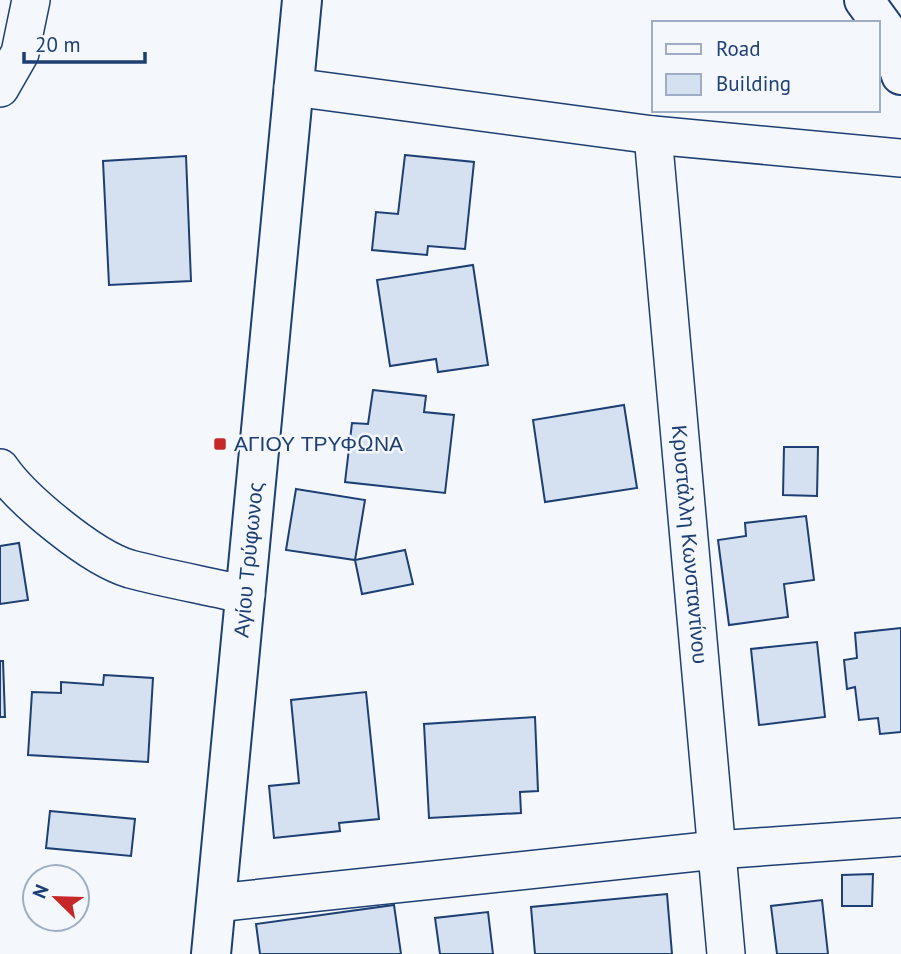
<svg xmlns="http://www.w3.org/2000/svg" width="901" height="954" font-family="'PT Sans',sans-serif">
<rect width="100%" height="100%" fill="#f4f7fb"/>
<!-- building -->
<g fill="#d5e0f0" stroke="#1d3f73" stroke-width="2">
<polygon points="405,155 474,162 465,249 428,246 427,255 372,250 376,212 398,214"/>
<polygon points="186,156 191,281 109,285 103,161"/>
<polygon points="473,265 488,365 438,372 436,359 390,366 377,280"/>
<polygon points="373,390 426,396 424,412 454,415 445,493 345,482 352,423 368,424"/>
<polygon points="624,405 637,488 545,502 533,420"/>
<polygon points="784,447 818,447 817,496 783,495"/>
<polygon points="296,489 365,500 355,560 286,550"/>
<polygon points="806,516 814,580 784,584 788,617 729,625 718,540 746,536 745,523"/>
<polygon points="19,543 28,600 0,604 0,546"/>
<polygon points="405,550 413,584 362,594 355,560"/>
<polygon points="901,628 901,732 880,734 878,718 859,720 855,687 847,689 844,660 857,658 855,633"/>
<polygon points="817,642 825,717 759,725 751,649"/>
<polygon points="0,661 3,661 5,717 0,717"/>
<polygon points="104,675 153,678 148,762 28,755 32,692 61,693 61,682 103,685"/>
<polygon points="366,692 379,819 339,823 340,831 274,838 269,786 299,783 291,700"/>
<polygon points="535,717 538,791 520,792 521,813 429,818 424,724"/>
<polygon points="50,811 135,819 131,856 46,848"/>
<polygon points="873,874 872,906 842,906 842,875"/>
<polygon points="667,894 672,954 535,954 531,907"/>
<polygon points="822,900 828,954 777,954 771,906"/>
<polygon points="394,905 401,954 260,954 256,924"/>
<polygon points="488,912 493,954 440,954 435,918"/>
</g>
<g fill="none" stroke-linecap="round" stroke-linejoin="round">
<defs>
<g id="minor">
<polyline points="293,87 653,135 901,158"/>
<polyline points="0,88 20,53 31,0"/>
<path id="s1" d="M 653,135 L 726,954"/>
<path d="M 0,468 C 22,500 92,558 130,569 C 168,579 208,586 246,595"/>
<polyline points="216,903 716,850 901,837"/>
</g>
<g id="secondary">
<polyline points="864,0 885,29 901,75"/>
<path id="s2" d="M 211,954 L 302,0"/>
</g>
</defs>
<!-- minor casing -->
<use href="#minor" stroke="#1d3f73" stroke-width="40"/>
<!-- secondary casing -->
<use href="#secondary" stroke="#1d3f73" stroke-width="42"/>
<!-- minor -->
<use href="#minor" stroke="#f4f7fb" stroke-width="37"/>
<!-- secondary -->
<use href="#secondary" stroke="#f4f7fb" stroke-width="38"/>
</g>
<!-- markers -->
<rect fill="#c62828" stroke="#f4f7fb" stroke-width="2.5" x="213" y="437" width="14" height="14" rx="3.5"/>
<g text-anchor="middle" stroke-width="5" stroke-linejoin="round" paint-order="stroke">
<!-- poi labels -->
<g font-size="21" fill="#1d3f73" stroke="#f4f7fb" text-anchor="start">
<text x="234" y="451">ΑΓΙΟΥ ΤΡΥΦΩΝΑ</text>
</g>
<!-- street labels -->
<g font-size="21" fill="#1d3f73" stroke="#f4f7fb">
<text dy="7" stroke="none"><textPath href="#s1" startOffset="411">Κρυστάλλη Κωνσταντίνου</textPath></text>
<text dy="7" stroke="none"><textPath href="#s2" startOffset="396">Αγίου Τρύφωνος</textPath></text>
</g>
</g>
<!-- legend -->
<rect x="652" y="21" width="228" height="91" fill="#f4f7fb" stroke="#9eadc5" stroke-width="2"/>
<rect x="666" y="44" width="35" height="10" fill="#f4f7fb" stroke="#9eadc5" stroke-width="2"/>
<text x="716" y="56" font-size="21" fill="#1d3f73">Road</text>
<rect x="666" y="74" width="35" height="21" fill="#d5e0f0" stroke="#9eadc5" stroke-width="2"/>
<text x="716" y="91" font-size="21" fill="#1d3f73">Building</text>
<!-- north arrow -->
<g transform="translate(56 898) rotate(293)"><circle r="33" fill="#f4f7fb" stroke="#9eadc5" stroke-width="2"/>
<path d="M0-5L12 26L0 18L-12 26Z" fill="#c62828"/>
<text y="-10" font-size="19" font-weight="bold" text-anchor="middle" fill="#1d3f73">N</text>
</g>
<!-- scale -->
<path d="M24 52v10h121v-10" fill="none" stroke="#1d3f73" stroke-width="3.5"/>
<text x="35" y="52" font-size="21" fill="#1d3f73" stroke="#f4f7fb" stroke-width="5" paint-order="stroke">20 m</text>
</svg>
